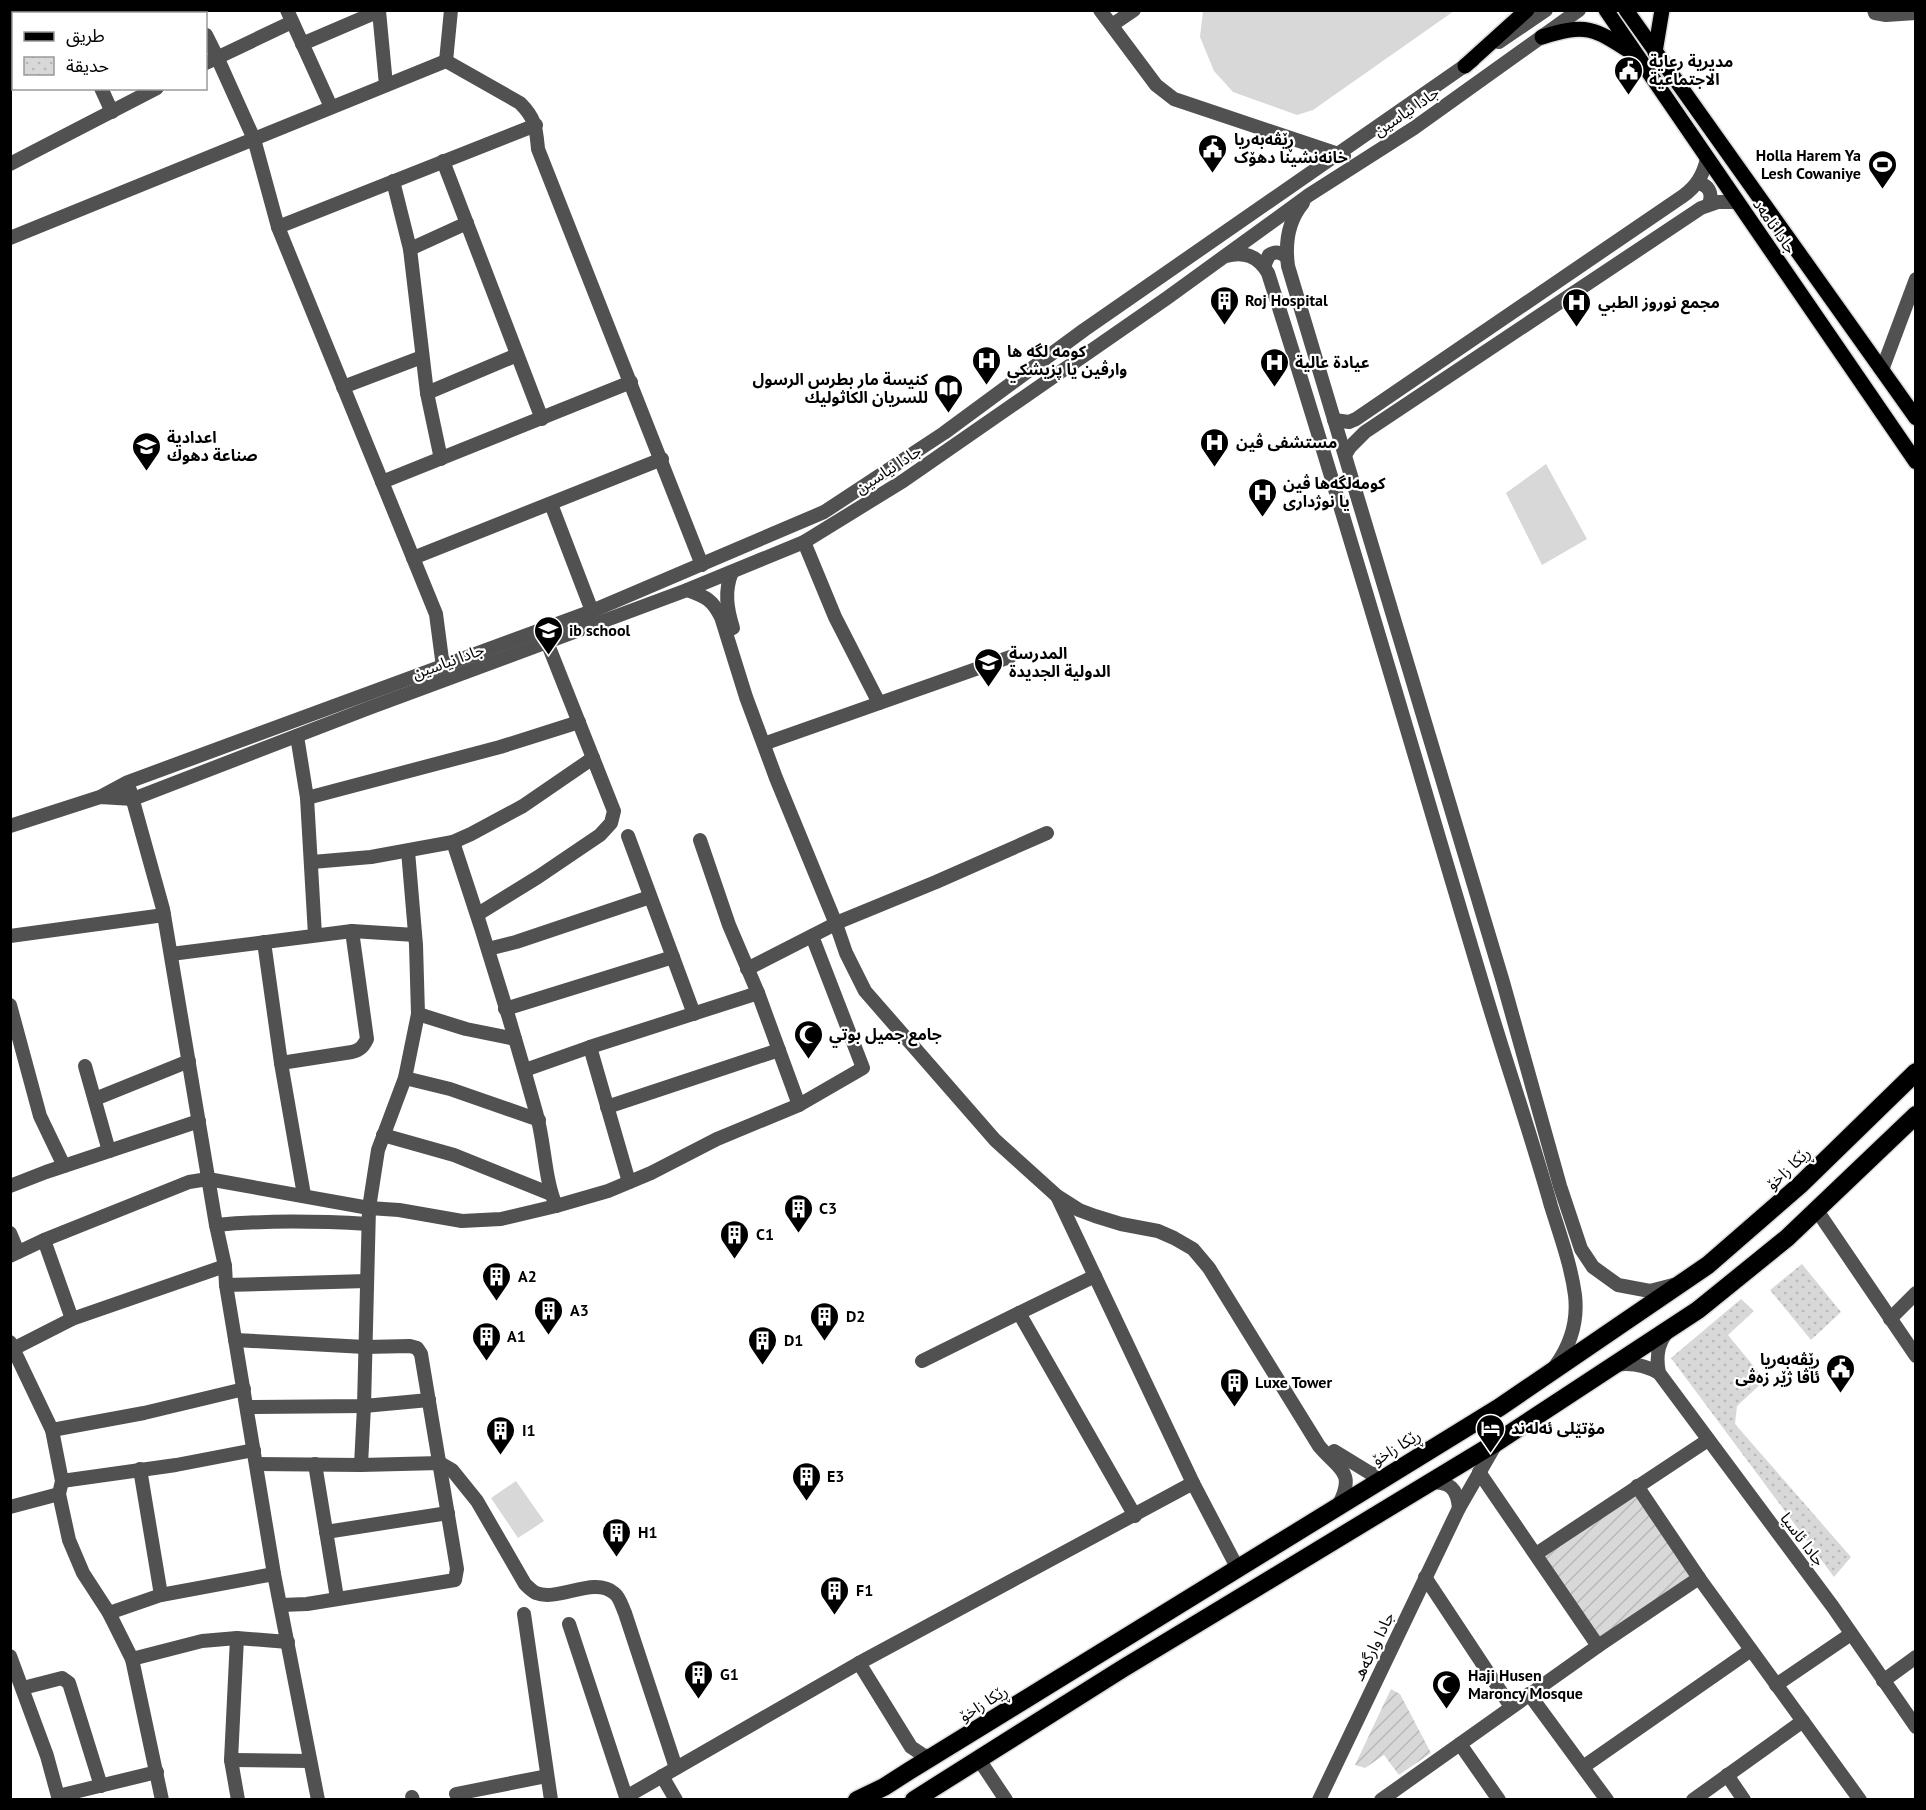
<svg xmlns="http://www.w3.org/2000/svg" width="1926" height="1810" font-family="'PT Sans','Noto Sans Arabic',sans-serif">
<defs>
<pattern id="park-dots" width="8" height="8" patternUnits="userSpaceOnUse" patternTransform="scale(1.5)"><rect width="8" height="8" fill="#d8d8d8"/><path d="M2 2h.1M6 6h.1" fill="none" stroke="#b8b8b8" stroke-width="1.8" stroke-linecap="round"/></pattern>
<pattern id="garden-furrows" width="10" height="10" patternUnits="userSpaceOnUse" patternTransform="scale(1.5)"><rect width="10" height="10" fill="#d8d8d8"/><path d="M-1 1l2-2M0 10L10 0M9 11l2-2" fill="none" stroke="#b8b8b8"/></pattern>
</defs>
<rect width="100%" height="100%" fill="#fff"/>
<!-- grass -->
<g fill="#d8d8d8">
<polygon points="1203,11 1203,10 1454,11 1313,110 1297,115 1233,92 1214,71 1200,37"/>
<polygon points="1546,464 1587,539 1542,565 1506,493"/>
<polygon points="516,1481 544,1521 518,1538 491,1498"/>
</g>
<!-- park -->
<g fill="url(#park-dots)">
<polygon points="1802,1264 1841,1312 1811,1340 1770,1290"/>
<polygon points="1741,1299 1754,1311 1728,1335 1765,1380 1737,1406 1735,1424 1851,1557 1834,1577 1671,1358"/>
</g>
<!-- garden -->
<g fill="url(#garden-furrows)">
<polygon points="1637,1486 1699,1578 1598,1646 1536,1554"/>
<polygon points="1391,1689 1400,1694 1431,1753 1399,1775 1384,1755 1365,1768 1355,1765"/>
</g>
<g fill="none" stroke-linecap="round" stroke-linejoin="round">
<defs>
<g id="major">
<polyline points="1606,10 1916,462"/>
<polyline points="1626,10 1916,418"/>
<path d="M 1542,37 C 1586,23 1594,28 1631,52"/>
<polyline points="1655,52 1662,10"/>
<polyline points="1465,66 1527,10"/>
</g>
<g id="highway">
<polyline points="857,1800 884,1787 909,1771 1500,1407 1708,1265 1800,1185 1916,1072"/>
<polyline points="914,1800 1122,1669 1497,1442 1698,1310 1787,1238 1916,1115"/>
</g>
</defs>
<!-- major casing -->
<use href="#major" stroke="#dbdbdb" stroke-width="18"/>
<!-- highway casing -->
<use href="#highway" stroke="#dbdbdb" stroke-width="21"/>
<!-- minor -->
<g stroke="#515151" stroke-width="14">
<polyline points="192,10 194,14"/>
<polyline points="287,10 331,107"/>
<polyline points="1100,10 1156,85 1174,99 1344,156"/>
<polyline points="1874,10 1875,13 1886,15 1916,13"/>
<polyline points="10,11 14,16"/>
<polyline points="111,14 118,10"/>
<polyline points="1112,25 1134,10"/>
<polyline points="206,35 217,57 254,139 278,227 436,614 443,667"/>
<polyline points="1499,42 1546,10"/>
<polyline points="302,44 379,11 386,85"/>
<path d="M 446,61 L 520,103 C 536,119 536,128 538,149 L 702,565"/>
<polyline points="446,61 451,10"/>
<polyline points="206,63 292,22"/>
<polyline points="10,65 14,63"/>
<polyline points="101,88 112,112"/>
<polyline points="443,161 542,419"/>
<polyline points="10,164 157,88"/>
<polyline points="393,181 410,249 427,393 441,459"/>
<path d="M 1697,183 C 1709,185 1713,193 1709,204"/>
<path d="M 1303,203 C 1288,221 1285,244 1288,266 L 1503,982 L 1560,1186 L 1581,1249 L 1593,1267 L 1618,1285 L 1650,1291 L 1673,1285"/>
<polyline points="278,227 536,125"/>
<polyline points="10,238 446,61"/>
<polyline points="410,249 467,223"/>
<path d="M 1226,256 C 1244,251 1258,256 1268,273 C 1343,508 1411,745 1482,982 C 1504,1057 1530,1131 1551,1206 C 1560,1235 1571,1265 1575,1295 C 1578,1321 1571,1344 1556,1365"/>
<path d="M 1264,266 L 1269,255 C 1276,251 1280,252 1287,257"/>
<polyline points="1882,370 1916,279"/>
<polyline points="343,387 422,357"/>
<polyline points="427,393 517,355"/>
<path d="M 1334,420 L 1349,422 L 1356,419 L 1683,196 C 1697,186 1703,175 1707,159"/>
<polyline points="1345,455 1350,447 1365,432 1701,208 1718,202 1736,202"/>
<polyline points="382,482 631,382"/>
<polyline points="551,504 592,611"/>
<polyline points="804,542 835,617 879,703"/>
<polyline points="413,558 662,459"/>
<path d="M 732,572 C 724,591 727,609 733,628"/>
<path d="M 687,590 C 706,597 712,599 721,617 L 746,697 L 776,778 L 836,924 L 846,953 L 865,991 L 995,1140 L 1057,1196 L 1079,1210 L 1095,1216 L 1121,1224 L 1158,1231 L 1174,1238 L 1193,1249 L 1209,1268 L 1319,1446 C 1338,1469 1357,1471 1338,1506"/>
<polyline points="297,736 307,798 315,935"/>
<polyline points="769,742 1010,657"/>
<polyline points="130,790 163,909 216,1225 225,1266 226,1285 274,1574 318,1800"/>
<polyline points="102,796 128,782 592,611 824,512 944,433 1084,330 1473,60"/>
<polyline points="307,798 500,747 579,722"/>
<polyline points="10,826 100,797 133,799 369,708 687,590 804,542 903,481 1167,298 1309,195 1414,128 1579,10"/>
<polyline points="628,836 694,1014"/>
<polyline points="700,840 729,925 758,993 799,1105"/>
<path d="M 453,842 C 483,931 511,1022 536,1112 C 545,1143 544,1177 556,1206"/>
<polyline points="312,862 371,857 453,842 471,834 523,806 593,758"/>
<polyline points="478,914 538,877 600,835 611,823 614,811 547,642"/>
<polyline points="10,936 164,915"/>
<polyline points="264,942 281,1063 304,1195"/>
<polyline points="488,949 516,942 650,897"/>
<polyline points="171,954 352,931 415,935"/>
<polyline points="747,969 841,921 936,882 1047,833"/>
<polyline points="10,1005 40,1116 64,1166"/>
<polyline points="505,1009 673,957"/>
<polyline points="418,1014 466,1029 515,1039"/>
<polyline points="590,1047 629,1182"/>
<path d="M 281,1063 L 352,1052 C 360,1050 363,1047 367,1039 L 352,931"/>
<polyline points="85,1066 109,1151"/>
<polyline points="525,1070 590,1047 758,993"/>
<polyline points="405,1078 450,1089 539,1120"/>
<polyline points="95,1099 189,1061"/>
<polyline points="607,1107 779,1050"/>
<polyline points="383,1135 454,1155 551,1194"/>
<polyline points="10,1186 46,1172 199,1121"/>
<polyline points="1057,1196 1193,1483 1238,1569"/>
<polyline points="1816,1209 1916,1356"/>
<path d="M 216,1225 C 267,1220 317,1221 368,1224"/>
<polyline points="10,1233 18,1252"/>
<polyline points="44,1240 72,1319"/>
<polyline points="10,1256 44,1240 189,1182 208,1179 369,1208 399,1210 462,1221 501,1219 556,1206 608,1191 651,1173 717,1139 799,1105 863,1068 812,936"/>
<polyline points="1095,1276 1019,1313 1135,1516"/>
<polyline points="226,1285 367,1281"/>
<polyline points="1890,1319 1916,1293"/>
<path d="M 1667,1332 C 1657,1345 1656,1358 1659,1373 L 1833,1607 L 1916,1727"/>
<polyline points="235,1340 365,1347 410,1346 417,1348 421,1354 457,1569 455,1580 307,1604 281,1605"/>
<polyline points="10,1342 52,1430 62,1481 59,1494 69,1540 83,1573 109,1613 132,1659 162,1800"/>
<polyline points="15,1348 72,1319 225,1266"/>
<polyline points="922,1361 1019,1313"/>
<path d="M 1615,1365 C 1632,1362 1645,1365 1659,1373"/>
<polyline points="247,1407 364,1406 429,1400"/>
<polyline points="52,1430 144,1413 244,1389"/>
<polyline points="1334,1451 1370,1473 1385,1477"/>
<path d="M 256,1464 L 361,1465 L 440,1463 L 452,1470 L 477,1501 L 525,1584 C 528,1587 532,1591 536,1593 C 558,1602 594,1576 614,1593 C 620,1597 622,1607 625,1613 L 676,1768"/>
<polyline points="315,1464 337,1598"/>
<polyline points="361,1465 364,1406 369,1208 378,1150 405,1078 418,1014 416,945 408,851"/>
<polyline points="140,1469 161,1595"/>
<polyline points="1479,1472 1598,1646"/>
<polyline points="62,1481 176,1465 254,1450"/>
<path d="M 1430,1482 C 1450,1482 1457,1488 1459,1508"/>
<polyline points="1637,1486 1699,1578 1860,1800"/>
<polyline points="10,1507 59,1494"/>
<polyline points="326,1532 448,1513"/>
<polyline points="1536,1554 1708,1440"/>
<polyline points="1425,1577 1511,1707"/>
<polyline points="109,1613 161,1595 274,1574"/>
<polyline points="524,1614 551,1800"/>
<polyline points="569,1624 627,1800"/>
<polyline points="237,1638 231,1760 238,1800"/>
<polyline points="10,1656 47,1756 59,1800"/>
<polyline points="132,1659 202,1641 237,1638 288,1642"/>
<polyline points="859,1663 911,1747 923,1755 932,1757"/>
<polyline points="1883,1681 1916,1657"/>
<polyline points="1776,1685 1851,1634"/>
<polyline points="23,1688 62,1678 69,1683 101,1786"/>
<polyline points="1529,1694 1607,1800"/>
<polyline points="1460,1744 1499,1800"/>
<polyline points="978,1758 1006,1800"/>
<polyline points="231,1760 310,1761"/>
<polyline points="1583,1767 1751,1650"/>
<polyline points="1727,1775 1744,1800"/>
<polyline points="662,1776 676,1800"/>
<polyline points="456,1794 547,1776"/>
<polyline points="58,1796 157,1772"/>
<polyline points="412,1797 413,1800"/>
<polyline points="626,1797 859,1663 1193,1483"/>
<polyline points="1319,1800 1459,1508 1497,1442"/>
<polyline points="1381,1800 1598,1646 1699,1578"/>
<polyline points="1693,1800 1803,1721"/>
</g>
<!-- major -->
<use href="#major" stroke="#000" stroke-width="15"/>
<!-- highway -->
<use href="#highway" stroke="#000" stroke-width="18"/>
</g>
<!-- icons -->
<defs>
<symbol id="civic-pin" viewBox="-11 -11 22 30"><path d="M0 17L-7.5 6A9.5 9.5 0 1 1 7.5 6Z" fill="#000" stroke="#fff"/><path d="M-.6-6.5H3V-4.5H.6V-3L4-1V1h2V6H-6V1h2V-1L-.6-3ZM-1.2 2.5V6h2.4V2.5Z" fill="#fff"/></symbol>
<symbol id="stadium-pin" viewBox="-11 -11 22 30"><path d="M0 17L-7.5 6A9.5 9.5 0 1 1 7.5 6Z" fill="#000" stroke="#fff"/><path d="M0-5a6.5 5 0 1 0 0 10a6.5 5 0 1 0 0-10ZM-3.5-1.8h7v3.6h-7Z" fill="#fff"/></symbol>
<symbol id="building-pin" viewBox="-11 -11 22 30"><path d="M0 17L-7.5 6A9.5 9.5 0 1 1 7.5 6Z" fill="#000" stroke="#fff"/><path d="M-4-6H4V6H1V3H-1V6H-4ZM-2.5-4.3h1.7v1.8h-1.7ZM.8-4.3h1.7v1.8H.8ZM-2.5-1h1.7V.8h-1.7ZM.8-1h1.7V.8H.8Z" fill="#fff"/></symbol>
<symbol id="hospital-pin" viewBox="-11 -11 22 30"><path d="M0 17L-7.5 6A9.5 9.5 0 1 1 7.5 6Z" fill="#000" stroke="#fff"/><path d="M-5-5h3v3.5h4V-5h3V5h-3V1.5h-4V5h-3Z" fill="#fff"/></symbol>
<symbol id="library-pin" viewBox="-11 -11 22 30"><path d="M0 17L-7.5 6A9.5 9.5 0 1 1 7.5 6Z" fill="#000" stroke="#fff"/><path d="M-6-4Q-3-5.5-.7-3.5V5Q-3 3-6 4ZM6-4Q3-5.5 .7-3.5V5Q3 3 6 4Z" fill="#fff"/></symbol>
<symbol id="school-pin" viewBox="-11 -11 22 30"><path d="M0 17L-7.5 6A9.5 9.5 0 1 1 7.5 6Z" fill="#000" stroke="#fff"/><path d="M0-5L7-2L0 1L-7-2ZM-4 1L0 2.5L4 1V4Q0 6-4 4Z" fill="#fff"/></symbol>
<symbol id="mosque-pin" viewBox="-11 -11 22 30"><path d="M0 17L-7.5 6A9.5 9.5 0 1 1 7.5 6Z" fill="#000" stroke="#fff"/><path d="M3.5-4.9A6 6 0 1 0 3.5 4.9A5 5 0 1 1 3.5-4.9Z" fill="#fff"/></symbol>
<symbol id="hotel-pin" viewBox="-11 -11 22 30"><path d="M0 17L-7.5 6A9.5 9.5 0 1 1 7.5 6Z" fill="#000" stroke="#fff"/><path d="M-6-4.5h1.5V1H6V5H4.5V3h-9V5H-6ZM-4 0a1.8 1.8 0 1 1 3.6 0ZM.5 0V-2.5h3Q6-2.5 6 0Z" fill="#fff"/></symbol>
</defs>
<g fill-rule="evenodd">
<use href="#civic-pin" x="1612" y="54" width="33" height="45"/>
<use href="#civic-pin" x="1196" y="132" width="33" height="45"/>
<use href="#stadium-pin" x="1866" y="148" width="33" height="45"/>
<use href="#building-pin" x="1208" y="284" width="33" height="45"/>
<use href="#hospital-pin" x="1560" y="286" width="33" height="45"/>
<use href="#hospital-pin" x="970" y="344" width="33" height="45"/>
<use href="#hospital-pin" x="1258" y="346" width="33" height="45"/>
<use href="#library-pin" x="932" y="372" width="33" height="45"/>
<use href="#hospital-pin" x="1198" y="426" width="33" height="45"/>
<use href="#school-pin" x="130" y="430" width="33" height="45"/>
<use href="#hospital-pin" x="1246" y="476" width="33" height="45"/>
<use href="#school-pin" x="532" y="614" width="33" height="45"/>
<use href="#school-pin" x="972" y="646" width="33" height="45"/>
<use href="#mosque-pin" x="792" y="1018" width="33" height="45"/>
<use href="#building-pin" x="782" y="1192" width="33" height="45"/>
<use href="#building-pin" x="718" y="1218" width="33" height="45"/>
<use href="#building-pin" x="480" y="1260" width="33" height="45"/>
<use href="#building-pin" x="532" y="1294" width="33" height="45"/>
<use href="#building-pin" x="808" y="1300" width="33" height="45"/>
<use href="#building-pin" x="470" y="1320" width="33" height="45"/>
<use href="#building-pin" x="746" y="1324" width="33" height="45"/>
<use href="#civic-pin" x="1824" y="1352" width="33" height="45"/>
<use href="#building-pin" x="1218" y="1366" width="33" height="45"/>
<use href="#hotel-pin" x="1474" y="1412" width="33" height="45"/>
<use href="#building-pin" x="484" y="1414" width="33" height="45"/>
<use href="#building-pin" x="790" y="1460" width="33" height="45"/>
<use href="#building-pin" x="600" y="1516" width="33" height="45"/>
<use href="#building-pin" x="818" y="1574" width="33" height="45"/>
<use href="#building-pin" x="682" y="1658" width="33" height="45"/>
<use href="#mosque-pin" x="1430" y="1668" width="33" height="45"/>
</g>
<g text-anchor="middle" stroke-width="4.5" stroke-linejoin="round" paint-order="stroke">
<!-- poi labels -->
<g font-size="16" font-weight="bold" fill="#000" stroke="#fff" text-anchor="start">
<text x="1649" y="67">مديرية رعاية<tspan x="1649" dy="18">الاجتماعية</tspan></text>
<text x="1234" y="145">ڕێڤه‌به‌ریا<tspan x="1234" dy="18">خانەنشينا دهۆک</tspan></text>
<text x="1861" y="161" text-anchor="end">Holla Harem Ya<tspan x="1861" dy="18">Lesh Cowaniye</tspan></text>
<text x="1245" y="306">Roj Hospital</text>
<text x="1598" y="308">مجمع نوروز الطبي</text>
<text x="1007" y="357">كومه لگه ها<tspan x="1007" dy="18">وارڤين يا پزيشكي</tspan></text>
<text x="1295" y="368">عيادة عالية</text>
<text x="928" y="385" text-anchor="end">كنيسة مار بطرس الرسول<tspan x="928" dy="18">للسريان الكاثوليك</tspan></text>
<text x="167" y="443">اعدادية<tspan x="167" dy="18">صناعة دهوك</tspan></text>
<text x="1236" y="448">مستشفى ڤين</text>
<text x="1283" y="489">کومەلگەها ڤین<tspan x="1283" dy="18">یا نوژداری</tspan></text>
<text x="569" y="636">ib school</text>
<text x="1009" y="659">المدرسة<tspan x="1009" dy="18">الدولية الجديدة</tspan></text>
<text x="829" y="1040">جامع جميل بوتي</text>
<text x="819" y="1214">C3</text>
<text x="756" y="1240">C1</text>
<text x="518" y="1282">A2</text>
<text x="570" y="1316">A3</text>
<text x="846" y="1322">D2</text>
<text x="507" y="1342">A1</text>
<text x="784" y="1346">D1</text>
<text x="1820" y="1365" text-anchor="end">رێڤەبەریا<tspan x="1820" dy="18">ئاڤا ژێر زەڤی</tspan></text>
<text x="1255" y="1388">Luxe Tower</text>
<text x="1511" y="1434">مۆتێلی ئەلەند</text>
<text x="522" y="1436">I1</text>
<text x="827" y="1482">E3</text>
<text x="638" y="1538">H1</text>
<text x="856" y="1596">F1</text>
<text x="720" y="1680">G1</text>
<text x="1468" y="1681">Haji Husen<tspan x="1468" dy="18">Maroncy Mosque</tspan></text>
</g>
<!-- street labels -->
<g font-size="16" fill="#000" stroke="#fff">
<text transform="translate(1406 111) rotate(-34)" y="6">جادا نیاسین</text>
<text transform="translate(1775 226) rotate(55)" y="6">جادا ئامەد</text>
<text transform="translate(888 469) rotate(-33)" y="6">جادا نیاسین</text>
<text transform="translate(448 661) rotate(-20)" y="6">جادا نیاسین</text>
<text transform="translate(1788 1168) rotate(-43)" y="6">ڕێکا زاخۆ</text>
<text transform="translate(1396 1447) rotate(-31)" y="6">ڕێکا زاخۆ</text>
<text transform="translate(1803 1539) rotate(53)" y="6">جادا ئاسيا</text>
<text transform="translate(1373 1646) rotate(-64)" y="6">جادا وارگه‌هـ</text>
<text transform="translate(983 1703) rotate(-32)" y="6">ڕێکا زاخۆ</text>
</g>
</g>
<!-- border -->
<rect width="1926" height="1810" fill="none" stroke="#000000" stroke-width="24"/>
<!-- legend -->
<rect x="12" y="12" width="195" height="78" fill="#ffffff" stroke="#999999" stroke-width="1.5"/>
<rect x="24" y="32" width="30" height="9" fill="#000000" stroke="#999999" stroke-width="1.5"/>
<text x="66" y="42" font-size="18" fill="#000000">طريق</text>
<rect x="24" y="57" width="30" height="18" fill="url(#park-dots)" stroke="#999999" stroke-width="1.5"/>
<text x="66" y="72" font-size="18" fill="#000000">حديقة</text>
</svg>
